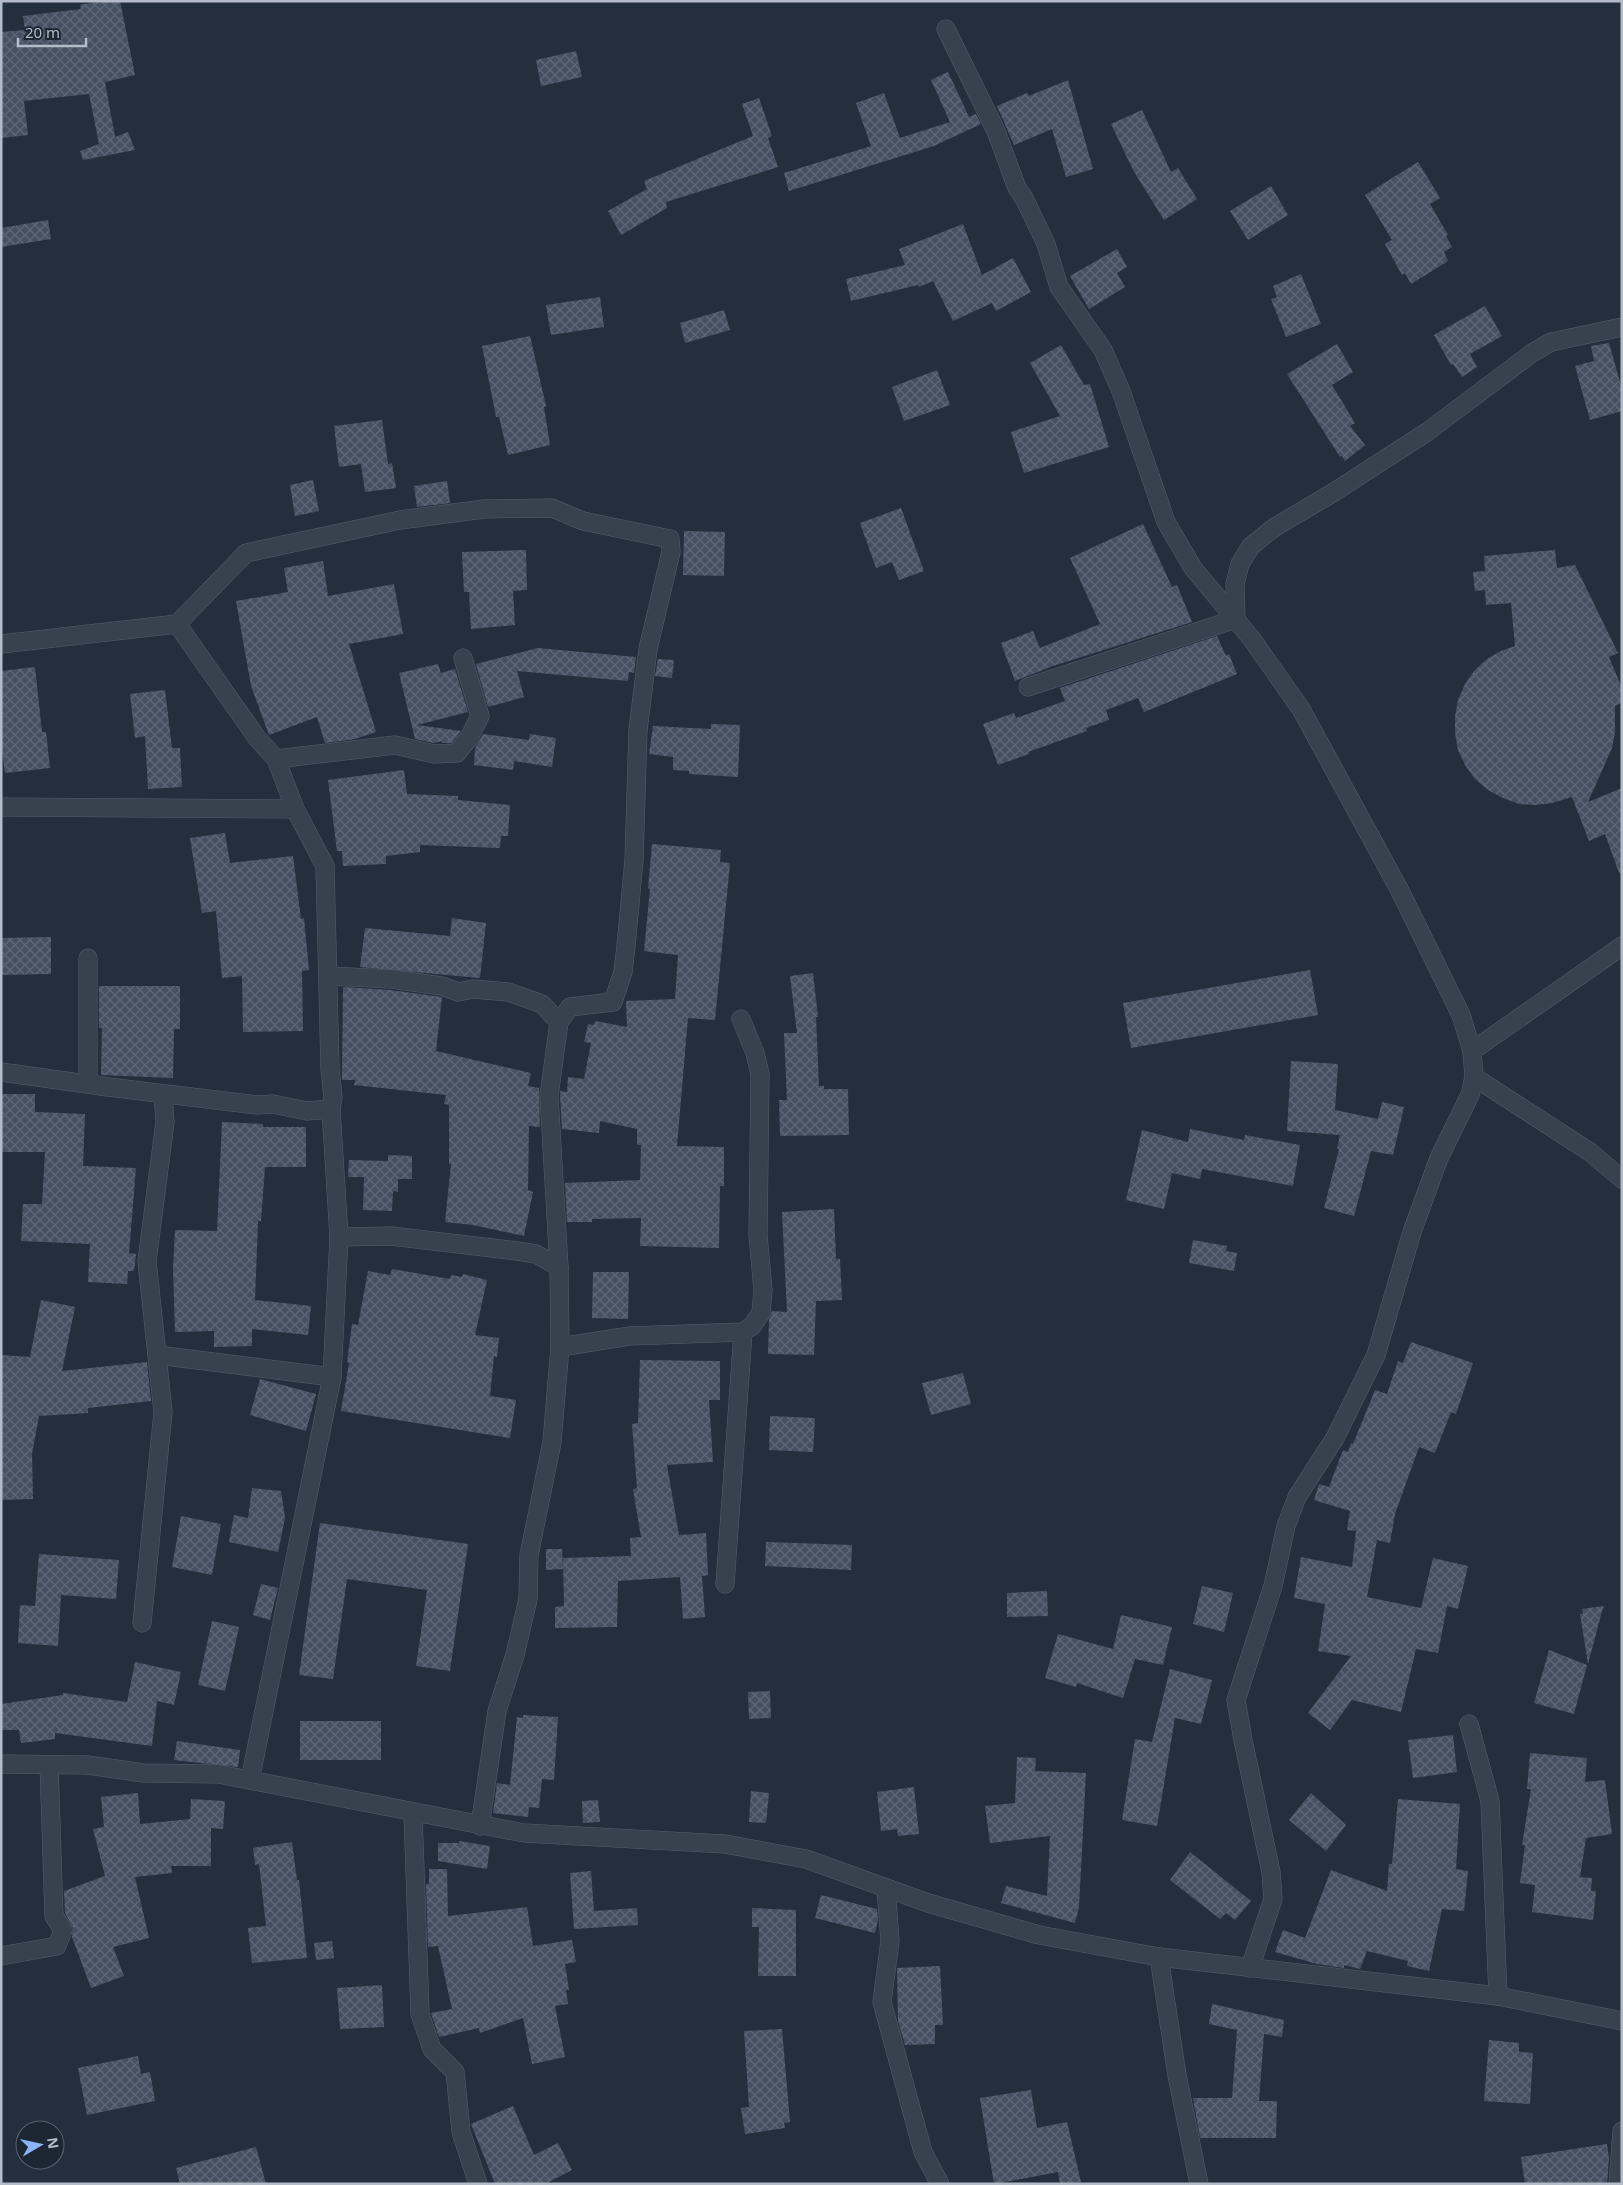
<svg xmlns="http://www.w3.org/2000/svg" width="1623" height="2185" font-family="'Noto Sans',sans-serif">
<defs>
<pattern id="building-cross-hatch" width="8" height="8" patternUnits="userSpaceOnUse" patternTransform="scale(1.25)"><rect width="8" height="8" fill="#455162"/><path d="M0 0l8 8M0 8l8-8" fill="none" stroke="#5d6877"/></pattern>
</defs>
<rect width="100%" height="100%" fill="#242f3e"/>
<!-- building -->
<g fill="url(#building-cross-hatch)">
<polygon points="101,1 120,1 135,75 105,82 115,137 128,132 135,150 83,160 80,151 99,144 89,94 24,101 28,135 1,138 1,32 25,30 23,16 81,9 80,5"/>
<polygon points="576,51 582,77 541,86 536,60"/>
<polygon points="948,72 969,117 976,114 981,124 934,146 789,191 784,173 871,146 856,103 884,93 900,138 950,122 931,80"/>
<polygon points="1068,80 1093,169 1066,177 1052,129 1014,145 997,106 1027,93 1029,96"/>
<polygon points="759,98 772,136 768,138 778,167 666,202 667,208 621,235 608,211 647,189 644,181 753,136 742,104"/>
<polygon points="1142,110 1171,172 1178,168 1197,199 1164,220 1133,170 1111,124"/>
<polygon points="1418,162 1440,198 1430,204 1448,235 1446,236 1452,247 1444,252 1448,261 1411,284 1405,273 1402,275 1385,244 1392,240 1365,195"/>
<polygon points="1271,186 1288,215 1248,240 1230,211"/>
<polygon points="48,220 51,239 1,247 1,228"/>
<polygon points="963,224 982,275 1013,258 1031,292 996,311 992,303 953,321 933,281 919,287 918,285 851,301 846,279 905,265 899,249"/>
<polygon points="1117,249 1127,267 1117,273 1125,287 1089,309 1070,276"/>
<polygon points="1301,274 1321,324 1286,337 1271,299 1277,297 1273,286"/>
<polygon points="600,297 604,327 551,335 546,305"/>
<polygon points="1485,306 1502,336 1470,354 1477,367 1462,377 1453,364 1451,365 1434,335"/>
<polygon points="724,310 730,330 685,343 680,323"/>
<polygon points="530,336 546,406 544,407 550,445 508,455 499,417 496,417 482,346"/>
<polygon points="1609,343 1622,389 1622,411 1590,420 1575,366 1594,361 1591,346"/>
<polygon points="1337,344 1353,372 1332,385 1355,423 1350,426 1365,445 1345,461 1342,456 1340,457 1287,374"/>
<polygon points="1061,345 1084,385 1090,384 1109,447 1024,473 1011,432 1060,416 1030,363"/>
<polygon points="937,370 950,405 904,421 892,387"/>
<polygon points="382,420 388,464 392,463 396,488 365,492 361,464 339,467 334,426"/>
<polygon points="313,480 319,511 295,516 290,485"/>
<polygon points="447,481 450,503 417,507 414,486"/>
<polygon points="901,508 924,571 899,580 892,562 876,568 860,523"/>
<polygon points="1143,524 1172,587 1177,585 1192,622 1053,666 1015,681 1001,643 1033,631 1040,648 1100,624 1070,558"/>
<polygon points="684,531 725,532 724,576 683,575"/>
<polygon points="526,550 527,590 513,591 515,625 471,629 469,592 464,592 462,552"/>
<polygon points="1555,550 1557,568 1575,565 1618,653 1609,657 1622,688 1622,703 1615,706 1615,732 1612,748 1588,802 1622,788 1622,873 1619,873 1605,834 1589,841 1572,797 1552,803 1535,805 1519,804 1503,798 1488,790 1475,779 1465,765 1458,750 1455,733 1455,716 1458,700 1465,684 1474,671 1487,659 1501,651 1515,646 1511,603 1486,605 1485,590 1475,591 1473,572 1485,571 1484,556"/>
<polygon points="323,561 328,596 394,584 403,634 349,644 376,732 355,739 325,743 317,717 269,735 251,686 236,601 288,592 284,568"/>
<polygon points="1217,636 1226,656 1229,654 1237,674 1144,712 1138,698 1106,710 1109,720 1086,728 1087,731 1028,752 1029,754 998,765 983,724 1014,713 1016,718 1065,701 1060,688"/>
<polygon points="538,648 636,657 634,673 629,672 628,681 517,671 524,697 488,707 476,664"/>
<polygon points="658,659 674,660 672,678 655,676"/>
<polygon points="438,664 441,673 455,669 468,712 417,725 461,731 452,743 442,743 442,741 434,743 415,739 399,673"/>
<polygon points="35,667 42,732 46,732 50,768 5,773 1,745 1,671"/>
<polygon points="165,690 172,748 180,748 182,787 148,789 145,736 135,738 130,694"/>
<polygon points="711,724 740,725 738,777 689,774 689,771 673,770 673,757 649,754 653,726 711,729"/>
<polygon points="483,734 529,740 530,734 556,738 552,767 514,761 513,770 474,765 475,748"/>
<polygon points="404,770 407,794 458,796 458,800 510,805 508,836 501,836 500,848 420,845 420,852 386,856 386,864 343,866 342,851 337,851 328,780"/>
<polygon points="225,833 230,863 293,856 301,919 304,918 309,970 302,971 303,1031 243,1032 242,976 222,978 216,911 202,913 190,838"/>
<polygon points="652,844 721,850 720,862 730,863 715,1020 688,1018 677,1146 724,1147 724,1186 720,1186 719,1248 640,1246 641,1218 592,1219 592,1222 567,1222 565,1183 640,1180 641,1145 637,1145 637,1129 600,1121 599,1133 562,1129 560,1096 560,1091 567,1092 568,1077 584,1079 591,1043 584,1042 588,1024 594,1025 595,1021 627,1027 626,1001 675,999 678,955 644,951 650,889 648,888"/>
<polygon points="452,918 486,923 480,978 360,967 365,928 450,936"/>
<polygon points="51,937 51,974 1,975 1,938"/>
<polygon points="1310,970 1318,1015 1131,1048 1123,1003"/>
<polygon points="813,973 818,1017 816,1017 819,1086 824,1086 824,1089 848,1089 849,1135 780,1136 779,1100 787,1100 784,1033 797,1033 790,976"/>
<polygon points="99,986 180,986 180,1029 174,1029 173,1078 101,1075 102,1028 99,1028"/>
<polygon points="343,987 390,990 442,997 436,1051 531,1073 528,1086 539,1088 540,1127 529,1126 528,1190 533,1192 524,1236 473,1225 445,1222 451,1164 449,1164 449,1105 444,1104 446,1095 354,1085 355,1080 342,1080"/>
<polygon points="1291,1061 1338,1064 1335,1110 1378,1119 1382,1102 1404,1107 1393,1155 1371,1151 1354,1216 1324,1208 1339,1149 1337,1149 1340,1135 1287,1131"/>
<polygon points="1,1094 35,1094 35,1112 85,1114 83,1166 136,1168 129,1253 136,1254 134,1271 128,1271 127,1284 88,1282 90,1244 21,1241 23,1204 42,1204 45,1152 1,1152"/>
<polygon points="222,1122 263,1124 263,1127 306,1127 306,1167 265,1167 261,1221 258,1221 255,1300 311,1306 308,1335 252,1329 252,1346 214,1347 214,1331 175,1332 173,1269 175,1230 217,1231"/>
<polygon points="1190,1129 1244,1140 1245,1135 1300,1145 1293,1186 1202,1169 1200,1179 1172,1173 1164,1209 1126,1200 1142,1130 1188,1142"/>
<polygon points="388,1155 412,1156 412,1179 398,1179 398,1192 393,1191 392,1211 363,1210 364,1177 348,1177 349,1160 388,1161"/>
<polygon points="834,1209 836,1259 840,1259 842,1300 816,1301 814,1355 768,1354 769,1320 772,1311 787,1312 782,1212"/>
<polygon points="1193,1240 1227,1246 1226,1251 1237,1253 1234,1271 1189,1263"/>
<polygon points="392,1269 450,1279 451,1275 462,1277 463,1274 487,1280 475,1335 499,1338 497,1357 494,1356 490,1396 516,1400 510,1438 341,1411 349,1363 347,1362 352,1324 358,1325 368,1271 390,1275"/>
<polygon points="593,1272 629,1272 628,1319 592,1318"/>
<polygon points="41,1300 75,1307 62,1371 147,1362 151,1401 88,1408 88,1413 39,1416 32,1454 33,1499 1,1500 1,1355 30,1357"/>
<polygon points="1411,1342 1473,1363 1456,1414 1451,1412 1435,1453 1419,1447 1395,1514 1390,1543 1377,1540 1367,1597 1421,1608 1433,1558 1468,1566 1458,1609 1447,1606 1438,1653 1416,1649 1401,1712 1352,1700 1330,1730 1308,1713 1351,1656 1318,1651 1325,1604 1294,1598 1301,1557 1352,1567 1356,1531 1347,1530 1350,1511 1314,1500 1319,1484 1329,1487 1343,1450 1348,1452 1351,1443 1353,1444 1375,1390 1387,1394 1398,1361 1403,1363"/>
<polygon points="640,1360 720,1361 720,1400 709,1400 713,1462 667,1465 679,1535 706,1533 708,1575 702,1576 705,1617 683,1619 680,1577 618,1581 617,1627 555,1628 555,1607 564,1606 563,1558 631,1556 630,1538 641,1537 633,1489 637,1488 632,1424 638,1423"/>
<polygon points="963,1373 971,1404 931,1415 922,1383"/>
<polygon points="260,1379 316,1394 306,1431 250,1415"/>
<polygon points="770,1416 815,1418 813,1452 769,1450"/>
<polygon points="252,1488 281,1491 285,1518 278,1552 229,1542 234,1515 248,1518"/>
<polygon points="181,1516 221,1524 212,1575 172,1567"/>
<polygon points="320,1523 468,1544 450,1671 416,1666 427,1590 347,1579 333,1679 299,1675"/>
<polygon points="766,1542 852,1545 851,1570 765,1566"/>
<polygon points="546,1549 562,1549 563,1569 546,1570"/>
<polygon points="39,1554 119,1560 116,1599 61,1595 58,1646 18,1643 20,1605 35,1606"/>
<polygon points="261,1584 278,1588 270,1620 253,1615"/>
<polygon points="1202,1586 1233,1593 1224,1632 1193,1624"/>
<polygon points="1047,1591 1048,1616 1007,1617 1007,1593"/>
<polygon points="1604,1606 1602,1611 1588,1664 1580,1614 1583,1614 1582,1609"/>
<polygon points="1121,1615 1172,1627 1163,1665 1135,1659 1123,1698 1077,1683 1076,1687 1045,1678 1058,1634 1113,1649"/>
<polygon points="212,1621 239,1627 225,1691 198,1685"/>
<polygon points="1549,1650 1587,1665 1574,1714 1534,1703"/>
<polygon points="135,1662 181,1672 174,1705 157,1701 152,1746 55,1733 55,1739 21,1743 19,1730 1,1730 1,1704 63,1695 63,1693 127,1702"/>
<polygon points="1170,1669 1212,1680 1201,1724 1175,1718 1157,1826 1122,1820 1135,1739 1152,1742"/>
<polygon points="770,1691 771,1718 749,1719 748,1692"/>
<polygon points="523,1715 558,1717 554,1780 542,1779 539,1808 529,1807 528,1817 493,1813 497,1783 510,1785 517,1717 523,1718"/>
<rect x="300" y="1721" width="81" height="39"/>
<polygon points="1453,1735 1457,1772 1413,1778 1408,1740"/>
<polygon points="177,1741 240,1750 238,1767 174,1760"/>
<polygon points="1530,1753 1587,1758 1585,1782 1605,1780 1612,1834 1586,1838 1580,1877 1592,1878 1591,1891 1596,1891 1593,1920 1532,1912 1535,1885 1520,1883 1525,1845 1522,1845 1531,1789 1527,1789"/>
<polygon points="1017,1757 1036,1758 1035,1771 1086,1773 1079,1907 1075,1923 1001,1903 1006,1886 1047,1896 1050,1836 990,1843 985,1806 1015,1803"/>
<polygon points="914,1787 919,1834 898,1836 897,1829 881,1831 877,1792"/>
<polygon points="751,1791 769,1793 766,1823 749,1822"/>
<polygon points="138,1793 140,1824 190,1819 191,1799 225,1801 223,1829 211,1828 211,1866 171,1866 172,1873 135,1877 149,1938 113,1947 124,1976 91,1988 72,1937 73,1928 65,1913 64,1891 105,1876 93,1829 104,1827 101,1797"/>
<polygon points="1311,1793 1346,1825 1326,1851 1289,1820"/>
<polygon points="1398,1799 1460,1804 1456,1869 1468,1871 1464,1911 1442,1909 1429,1971 1407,1966 1408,1961 1367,1951 1360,1969 1344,1965 1344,1968 1317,1964 1275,1952 1283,1930 1305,1938 1331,1870 1387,1891 1389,1864 1392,1864"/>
<polygon points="598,1800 600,1822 583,1823 582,1801"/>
<polygon points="459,1841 490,1846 487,1869 438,1861 438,1843 459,1843"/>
<polygon points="292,1842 297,1880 299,1880 307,1958 252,1963 248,1928 266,1926 259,1864 255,1865 253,1848"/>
<polygon points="1190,1852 1251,1901 1235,1920 1226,1913 1220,1919 1170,1880"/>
<polygon points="429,1869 447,1869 448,1916 527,1907 533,1946 572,1940 576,1962 565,1964 569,1990 566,1990 568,2004 555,2006 565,2057 532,2064 523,2018 480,2033 479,2028 439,2037 431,2013 452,2009 438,1946 428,1947 426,1884 429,1884"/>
<polygon points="591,1871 594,1911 637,1908 638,1925 574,1929 570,1873"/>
<polygon points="821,1895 877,1909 878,1920 875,1933 815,1918"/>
<polygon points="752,1908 796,1910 796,1976 758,1976 759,1927 752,1927"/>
<polygon points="332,1941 334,1958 316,1960 314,1943"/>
<polygon points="940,1966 943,2025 935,2025 935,2044 905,2045 898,2021 897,1968"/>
<polygon points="382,1985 384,2027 340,2029 337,1988"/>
<polygon points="1212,2004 1284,2020 1282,2037 1264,2034 1259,2101 1277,2101 1276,2138 1200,2138 1193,2098 1232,2098 1237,2030 1209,2024"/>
<polygon points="782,2029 790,2122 784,2123 785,2128 745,2134 741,2108 749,2107 744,2031"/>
<polygon points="1489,2040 1519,2043 1519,2052 1533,2053 1530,2104 1484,2101"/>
<polygon points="138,2056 141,2074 150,2072 155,2101 87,2115 78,2068"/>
<polygon points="1031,2090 1037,2128 1067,2122 1081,2182 1060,2184 1058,2172 994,2184 980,2098"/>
<polygon points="513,2106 534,2155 558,2143 572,2170 545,2184 495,2184 471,2124"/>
<polygon points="1607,2144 1609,2158 1607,2184 1525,2184 1521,2157"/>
<polygon points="256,2147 266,2184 180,2184 176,2168"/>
</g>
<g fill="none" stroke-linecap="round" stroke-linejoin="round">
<defs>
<g id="street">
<polyline points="946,29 996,131 1017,188 1024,198 1046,244 1059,287 1103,350 1121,391 1166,522 1193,568 1251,638 1301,709 1399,889 1461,1015 1472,1051 1474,1077 1470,1095 1439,1158 1412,1232 1376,1355 1335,1438 1297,1497 1286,1526 1273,1586 1236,1700 1243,1740 1271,1872 1273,1899 1250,1968"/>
<polyline points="1236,619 1235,584 1240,564 1251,546 1275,527 1331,494 1427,432 1532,353 1551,342 1622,327"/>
<polyline points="1,644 177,624"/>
<polyline points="1028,687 1236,619"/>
<polyline points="276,759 395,745 434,754 457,753 469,738 480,716 463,658"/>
<polyline points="1,807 295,809"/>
<polyline points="88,958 88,1076 90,1083 100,1086 257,1105 273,1104 307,1111 331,1109"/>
<polyline points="329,976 391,979 442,986 458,992 473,989 508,992 542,1004 559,1022"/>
<polyline points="1472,1051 1622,946"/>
<polyline points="1,1072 94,1085"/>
<polyline points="1474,1077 1590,1152 1622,1179"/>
<polyline points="339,1237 391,1236 517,1251 536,1254 559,1267"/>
<polyline points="560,1347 630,1336 743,1332 752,1326 761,1313 763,1290 758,1235 760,1074 755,1053 741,1019"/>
<polyline points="157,1355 332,1377"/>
<polyline points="725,1584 743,1332"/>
<polyline points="142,1623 163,1412 147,1261 165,1122 163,1094"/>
<polyline points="1469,1724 1490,1801 1498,1996"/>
<polyline points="1,1764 87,1765 144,1773 218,1774 524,1833 725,1844 806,1859 928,1903 1039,1935 1159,1957 1498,1996 1622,2021"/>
<polyline points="250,1780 332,1377 339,1237 331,1109 333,1097 330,1069 325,866 295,809 276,759 257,738 177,624 246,553 400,520 484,509 552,508 583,521 670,539 671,552 648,649 638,730 634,860 626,946 623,972 613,1002 570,1007 559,1022 549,1096 559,1267 560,1347 552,1442 529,1555 528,1599 515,1655 497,1711 480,1826"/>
<polyline points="413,1813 420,2014 432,2049 455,2072 461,2132 478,2184"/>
<polyline points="886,1888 890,1941 882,2002 923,2152 940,2184"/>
<polyline points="1,1956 57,1946 63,1930 54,1916 49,1765"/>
<polyline points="1159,1957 1177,2075 1199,2184"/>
<polyline points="1618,2184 1622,2131"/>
</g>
</defs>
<!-- street casing -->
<use href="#street" stroke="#565f6c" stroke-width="19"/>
<!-- street -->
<use href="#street" stroke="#38414e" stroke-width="18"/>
</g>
<!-- border -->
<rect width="1623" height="2185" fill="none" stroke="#b4bcc9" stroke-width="5"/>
<!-- north arrow -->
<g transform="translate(40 2145) rotate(81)"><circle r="24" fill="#1d2633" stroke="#59626f"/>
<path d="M0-4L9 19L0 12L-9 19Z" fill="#8ab4f8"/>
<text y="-8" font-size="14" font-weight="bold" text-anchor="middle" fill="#b4bcc9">N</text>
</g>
<!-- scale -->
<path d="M18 38v8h68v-8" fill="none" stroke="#b4bcc9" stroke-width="2.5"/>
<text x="25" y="38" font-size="15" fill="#b4bcc9" stroke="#1d2633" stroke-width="4" paint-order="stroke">20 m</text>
</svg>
